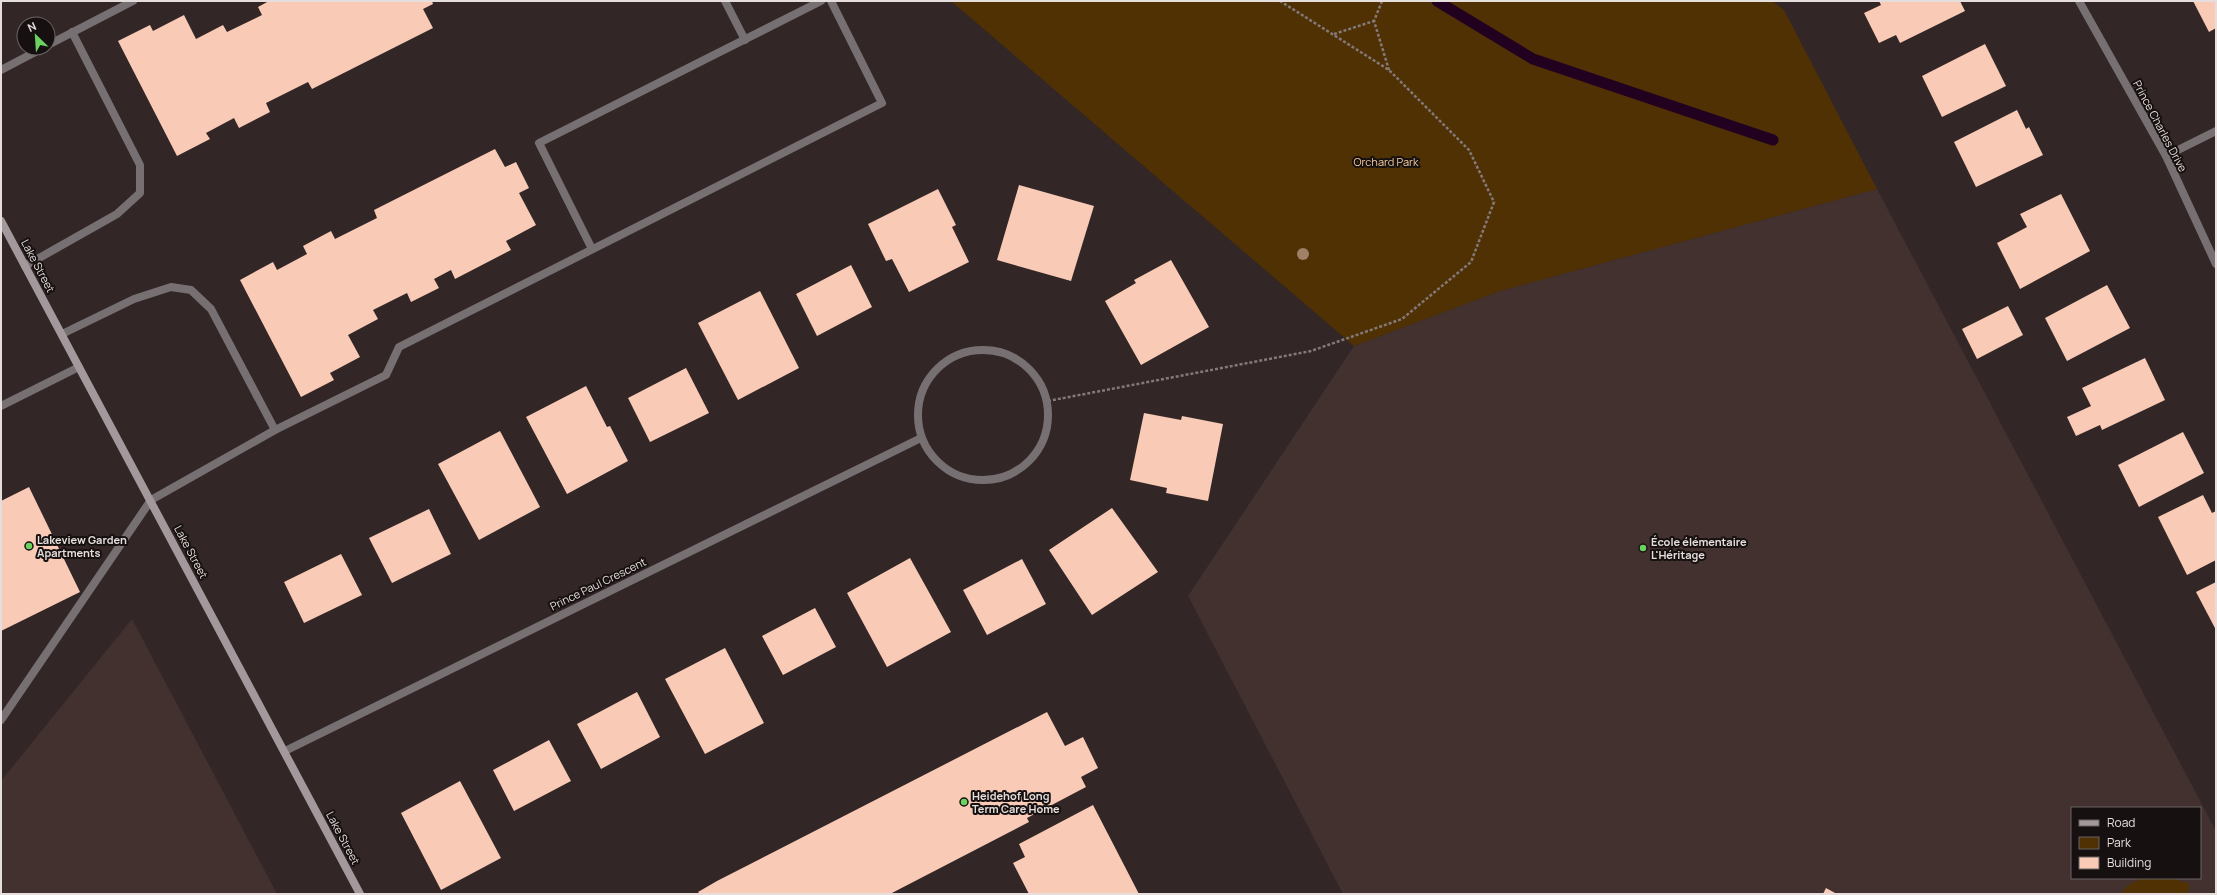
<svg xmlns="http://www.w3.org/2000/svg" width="2217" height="895" font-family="Manrope,sans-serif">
<rect width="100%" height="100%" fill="#332626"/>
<!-- built -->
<g fill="#433130" fill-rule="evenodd">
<path d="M 1877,189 L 2216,831 L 2216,894 L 1343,894 L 1188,596 L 1354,346 L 1500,291 ZM 2072,808 L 2200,808 L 2200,878 L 2072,878 Z"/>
<polygon points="132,619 277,894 1,894 1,781"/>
</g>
<!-- green -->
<g fill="#503104">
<polygon points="951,1 1772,1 1784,10 1877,189 1500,291 1354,346"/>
<polygon points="2141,878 2171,878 2190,884 2187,894 2121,894 2127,886"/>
</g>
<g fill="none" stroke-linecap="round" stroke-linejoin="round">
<!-- stream -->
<polyline stroke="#22001f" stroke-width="11" points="1437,1 1533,59 1773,140"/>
</g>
<!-- building -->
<g fill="#f9cbb6">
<polygon points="269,1 432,1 433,4 423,9 433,28 312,89 308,82 266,103 270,112 239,128 234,118 206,133 210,139 177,156 118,41 150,25 153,31 184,15 196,39 223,25 227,32 262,15 258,7"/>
<polygon points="1879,1 1960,1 1965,11 1900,43 1896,35 1879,43 1864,13 1881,5"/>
<polygon points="2193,1 2216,1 2216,28 2209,32"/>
<polygon points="1985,44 2006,86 1942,117 1922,76"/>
<polygon points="2017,110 2026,129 2029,127 2043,155 1976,187 1954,142"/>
<polygon points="495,149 505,167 516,162 529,188 519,193 536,225 506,241 511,250 455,279 451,270 434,279 439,288 411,302 407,293 373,310 378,319 348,335 360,357 330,373 334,380 301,397 240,280 273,262 277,270 307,254 303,246 331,231 335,239 377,218 374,210"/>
<polygon points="1019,185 1094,206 1071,281 997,260"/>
<polygon points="938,189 956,225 952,227 969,262 909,292 892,259 886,261 868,224"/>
<polygon points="2061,194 2090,251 2020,289 1997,243 2027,227 2020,214"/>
<polygon points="1171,260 1209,327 1141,365 1105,301 1136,283 1134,280"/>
<polygon points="851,265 872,307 817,336 796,294"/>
<polygon points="2107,285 2130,328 2067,361 2045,318"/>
<polygon points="760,291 799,368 738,400 698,323"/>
<polygon points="2008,306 2023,335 1977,359 1962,329"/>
<polygon points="2145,358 2165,400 2102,430 2100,425 2076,436 2067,417 2091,406 2082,388"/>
<polygon points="686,368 709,413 650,442 628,398"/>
<polygon points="586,386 607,427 610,426 628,461 567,494 526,417"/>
<polygon points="1144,413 1181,420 1182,416 1223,424 1208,501 1166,493 1167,488 1130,480"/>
<polygon points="500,431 540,507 479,540 438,464"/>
<polygon points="2183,432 2204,473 2139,507 2118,465"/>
<polygon points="29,487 80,592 1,631 1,501"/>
<polygon points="2203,495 2212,513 2216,511 2216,560 2187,575 2158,517"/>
<polygon points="1112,508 1158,572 1092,615 1049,550"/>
<polygon points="429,509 451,554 392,583 369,538"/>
<polygon points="341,554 362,595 304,623 284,582"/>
<polygon points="910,558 951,632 887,667 847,593"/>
<polygon points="1022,559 1046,604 987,635 963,590"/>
<polygon points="2216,582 2216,630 2196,592"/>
<polygon points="815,608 836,647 783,675 762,636"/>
<polygon points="725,648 764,723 705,754 665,679"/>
<polygon points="637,692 660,737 601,769 577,724"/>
<polygon points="1047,712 1065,746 1083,737 1098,768 1081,777 1086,787 1027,818 1029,822 890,894 700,894 698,892 717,881"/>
<polygon points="549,740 571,781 514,811 493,770"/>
<polygon points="460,781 501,858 441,890 401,813"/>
<polygon points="1093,805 1139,894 1029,894 1013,863 1025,857 1019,844"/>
<polygon points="1826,888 1837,894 1823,894"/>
</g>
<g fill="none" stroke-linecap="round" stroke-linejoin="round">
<!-- path -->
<g stroke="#837978" stroke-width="2.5" stroke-dasharray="3 2" stroke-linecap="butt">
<polyline points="1382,1 1374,21 1389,70"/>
<polyline points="1334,34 1374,21"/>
<polyline points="1048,401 1311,351 1402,319 1471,262 1494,202 1469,150 1389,70 1280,1"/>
</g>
<!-- lane -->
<g stroke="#777072" stroke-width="8">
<polyline points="725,1 745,40"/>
<polyline points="48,45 133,1"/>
<polyline points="1,70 43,48"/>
<polyline points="592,249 539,143 821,1"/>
<polyline points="25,266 117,214 140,193 140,165 72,32"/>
<polyline points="62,334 134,299 171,287 191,290 211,309 275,430"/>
<polyline points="151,500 275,430 386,375 399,347 882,103 831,1"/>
</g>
<!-- street -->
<g stroke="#777072" stroke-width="8">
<polyline points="2079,1 2166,156 2216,264"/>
<polyline points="2166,156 2216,131"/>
<circle cx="983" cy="415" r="65"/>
<polyline points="1,406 79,367"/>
<polyline points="1,720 151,500"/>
<polyline points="285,751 921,438"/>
</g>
<!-- secondary -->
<polyline stroke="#a3989b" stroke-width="8" points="1,221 360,894"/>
</g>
<!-- trees -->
<circle fill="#9e8167" cx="1303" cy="254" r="6"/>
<!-- markers -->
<g fill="#6cd362" stroke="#161110" stroke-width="1.5">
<circle cx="29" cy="546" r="4"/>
<circle cx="1643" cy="548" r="4"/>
<circle cx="964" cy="802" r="4"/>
</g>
<g text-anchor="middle" stroke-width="4" stroke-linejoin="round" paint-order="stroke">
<!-- street labels -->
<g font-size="11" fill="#e6dedd" stroke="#161110">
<text transform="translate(2160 126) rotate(62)" y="4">Prince Charles Drive</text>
<text transform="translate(38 266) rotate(62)" y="4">Lake Street</text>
<text transform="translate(191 552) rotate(62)" y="4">Lake Street</text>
<text transform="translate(598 584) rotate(-26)" y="4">Prince Paul Crescent</text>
<text transform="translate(343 838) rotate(62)" y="4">Lake Street</text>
</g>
<!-- park labels -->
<g font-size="11" fill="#f6cc9d" stroke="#161110">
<text x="1386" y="166">Orchard Park</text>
</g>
<!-- poi labels -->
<g font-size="11" font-weight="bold" fill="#e6dedd" stroke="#161110" text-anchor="start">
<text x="37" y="544">Lakeview Garden<tspan x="37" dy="13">Apartments</tspan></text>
<text x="1651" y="546">École élémentaire<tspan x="1651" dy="13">L'Héritage</tspan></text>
<text x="972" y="800">Heidehof Long<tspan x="972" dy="13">Term Care Home</tspan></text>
</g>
</g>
<!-- border -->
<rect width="2217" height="895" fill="none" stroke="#e6dedd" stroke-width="4"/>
<!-- legend -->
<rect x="2071" y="807" width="130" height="72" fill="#161110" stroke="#696362"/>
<rect x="2079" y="820" width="20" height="6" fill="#a3989b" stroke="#696362"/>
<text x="2107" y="827" font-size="12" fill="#e6dedd">Road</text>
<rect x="2079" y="837" width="20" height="12" fill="#503104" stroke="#696362"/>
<text x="2107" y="847" font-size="12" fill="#e6dedd">Park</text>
<rect x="2079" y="857" width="20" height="12" fill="#f9cbb6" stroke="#696362"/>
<text x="2107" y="867" font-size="12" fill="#e6dedd">Building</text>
<!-- north arrow -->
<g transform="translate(36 36) rotate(335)"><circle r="19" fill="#161110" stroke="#696362"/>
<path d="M0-3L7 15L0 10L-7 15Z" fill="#6cd362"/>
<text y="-6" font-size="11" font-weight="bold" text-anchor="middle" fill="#e6dedd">N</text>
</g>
</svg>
